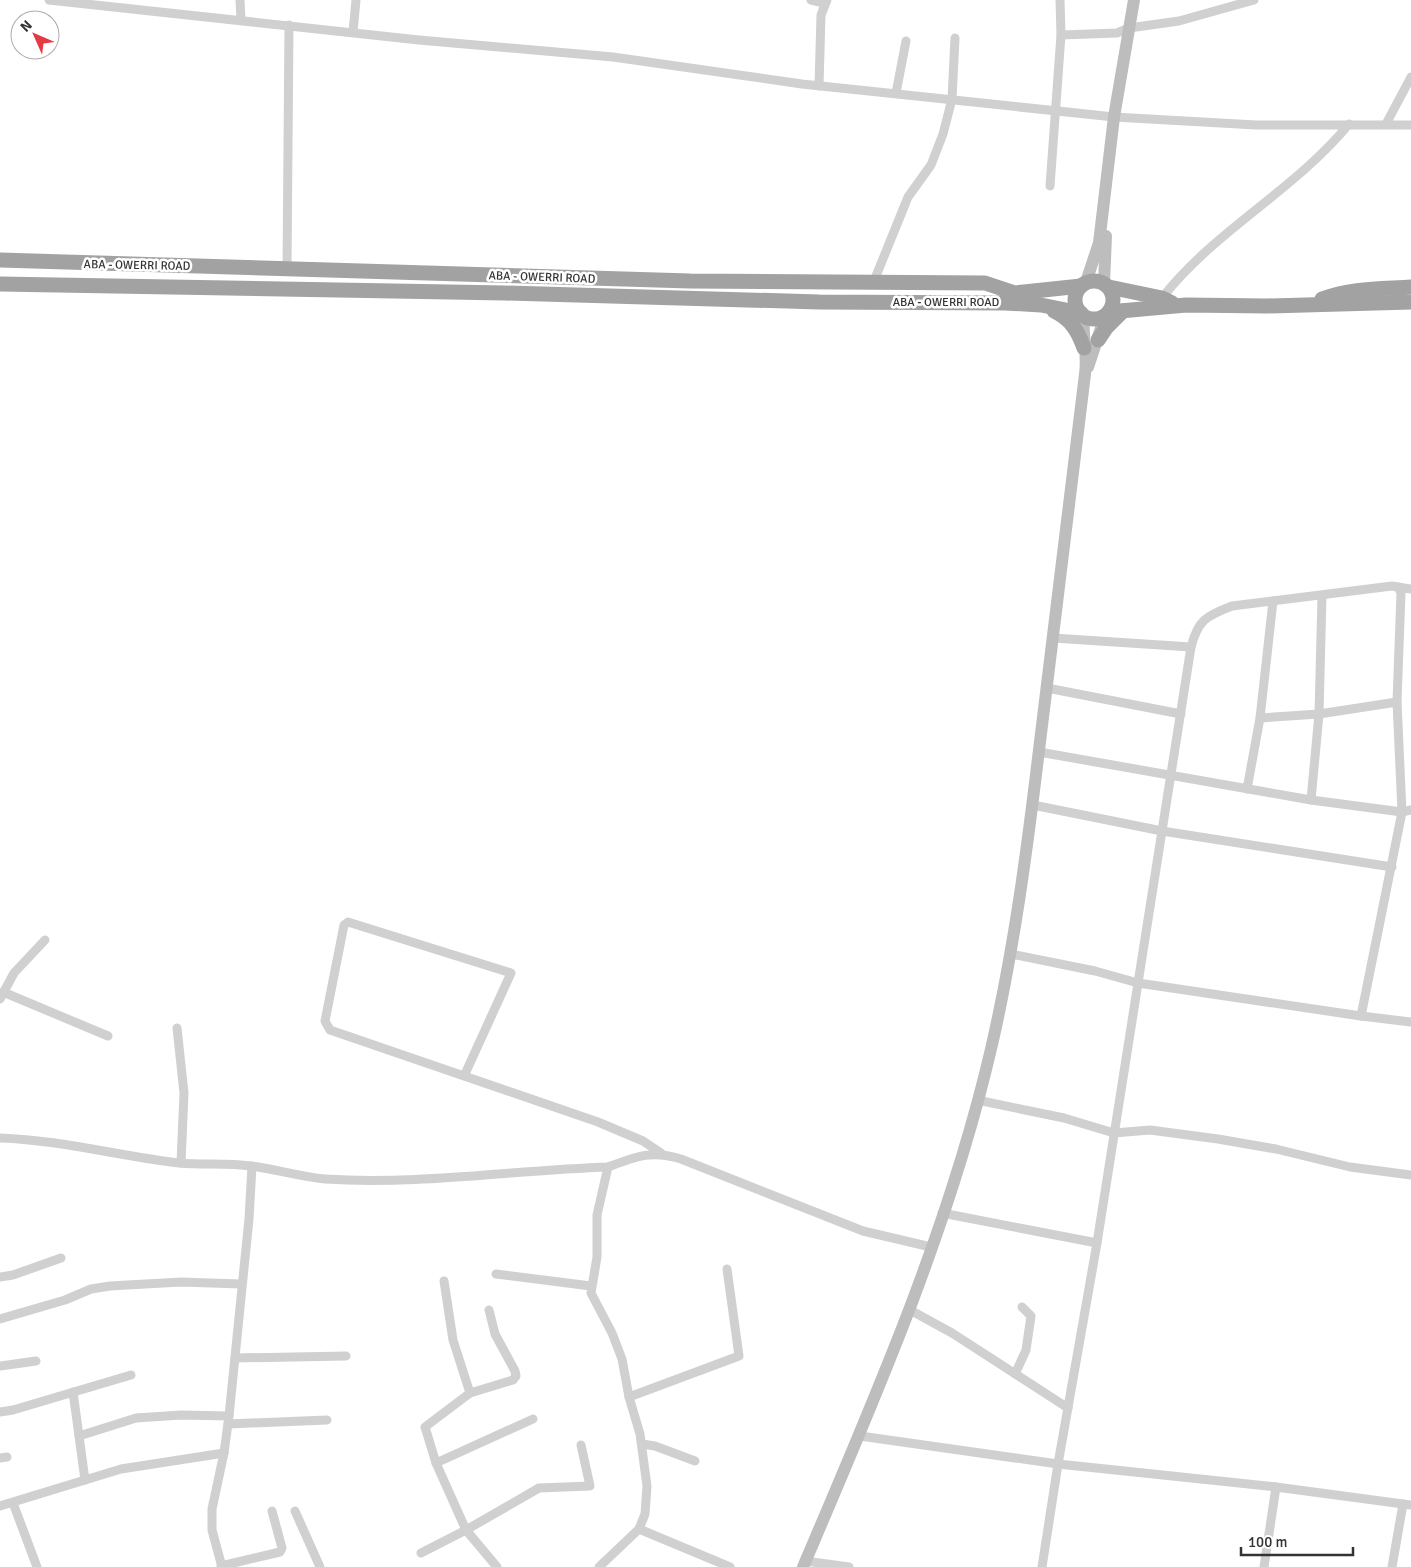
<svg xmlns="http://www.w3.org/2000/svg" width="1411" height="1567" font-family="Signika,sans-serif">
<rect width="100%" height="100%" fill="#fff"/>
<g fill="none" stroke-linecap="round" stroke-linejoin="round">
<!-- minor -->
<g stroke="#d0d0d0" stroke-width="9">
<polyline points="49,0 419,40 613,57 802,84 1114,117 1256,125 1411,125"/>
<polyline points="240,0 241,19"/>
<polyline points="811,0 824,3"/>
<polyline points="353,32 356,0"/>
<polyline points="1061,35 1117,33 1129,28 1179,21 1254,0"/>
<polyline points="819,86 821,15 827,0"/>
<polyline points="896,93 906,41"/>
<polyline points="1386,124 1411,77"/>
<polyline points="1050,186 1061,35 1060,0"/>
<polyline points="287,268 289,25"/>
<polyline points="874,281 908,197 931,165 943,134 952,99 955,38"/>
<path d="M 1162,298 C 1215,230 1294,191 1349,124"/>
<polyline points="1398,587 1411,589"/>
<polyline points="1047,688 1181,714"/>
<polyline points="1260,718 1319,714 1397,702"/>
<polyline points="1039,752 1311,800 1402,812 1411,810"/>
<polyline points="1247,789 1260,718 1273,601"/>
<polyline points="1311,800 1319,714 1322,596"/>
<polyline points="1033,805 1162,831 1392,867"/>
<path d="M 1011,954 L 1095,971 L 1138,983 L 1361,1016 L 1402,812 L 1397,702 L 1401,593 L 1398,587 L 1392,586 L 1232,606 C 1206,616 1198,620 1191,647"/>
<polyline points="3,992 108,1036"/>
<polyline points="0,999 14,973 45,940"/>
<polyline points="1361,1016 1411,1022"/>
<polyline points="177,1028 184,1093 181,1163"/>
<polyline points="465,1074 511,973 348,922 344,925 325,1021 330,1030 598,1122 643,1141 661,1153"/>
<polyline points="977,1100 1064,1118 1114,1133 1150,1130 1218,1139 1276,1149 1350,1167 1411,1175"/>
<path d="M 0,1138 C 61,1140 119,1156 179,1163 C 203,1165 227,1163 251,1166 C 276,1169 300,1177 325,1179 C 419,1185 514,1170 608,1167 C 637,1156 651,1150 681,1159 L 863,1231 L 931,1247"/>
<polyline points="942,1213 1097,1243"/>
<polyline points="496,1274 591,1286"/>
<polyline points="0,1277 13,1275 61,1258"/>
<polyline points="444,1281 453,1340 470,1393 425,1427 436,1463 466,1530 497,1567"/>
<polyline points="910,1310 952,1333 1068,1408"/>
<polyline points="0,1319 65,1300 91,1289 110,1286 181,1282 241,1284"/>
<polyline points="235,1358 346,1356"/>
<polyline points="0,1366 36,1361"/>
<polyline points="1015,1374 1026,1350 1031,1316 1022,1307"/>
<polyline points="73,1392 79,1436"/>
<polyline points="470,1393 513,1380 516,1376 515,1371 495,1334 489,1310"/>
<polyline points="629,1397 739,1356 727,1269"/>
<polyline points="0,1412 13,1410 131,1375"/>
<polyline points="228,1424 327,1420"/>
<polyline points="860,1436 1058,1464 1276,1487 1411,1505"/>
<polyline points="642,1444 655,1446 695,1461"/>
<polyline points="0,1458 7,1457"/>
<polyline points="436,1463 533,1419"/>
<polyline points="85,1480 79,1436 136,1418 181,1415 229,1416"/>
<polyline points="13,1503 37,1567"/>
<polyline points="0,1506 121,1469 224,1453"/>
<polyline points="295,1511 320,1567"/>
<polyline points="639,1529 730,1567"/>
<polyline points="421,1553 466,1530 539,1488 590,1486 581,1445"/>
<polyline points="805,1561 849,1567"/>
<polyline points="221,1566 280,1552 282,1548 272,1511"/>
<polyline points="222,1567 212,1530 212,1509 224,1453 229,1416 249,1219 252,1166"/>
<polyline points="599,1567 639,1529 645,1514 647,1486 640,1434 629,1397 622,1359 612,1333 591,1293 597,1257 597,1215 608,1167"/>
<polyline points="1042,1567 1058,1464 1097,1243 1191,647 1053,638"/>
<polyline points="1264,1567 1276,1487"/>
<polyline points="1392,1567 1403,1504"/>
</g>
<!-- secondary -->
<g stroke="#bdbdbd" stroke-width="12">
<polyline points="1086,282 1099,243 1114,117 1134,0"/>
<polyline points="1104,283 1106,236"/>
<polyline points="1088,367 1105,316"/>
<path d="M 803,1567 C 875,1398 949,1229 991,1049 C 1014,950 1027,850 1039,750 C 1054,625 1070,499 1085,374 C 1088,355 1082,335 1084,315"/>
</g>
<!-- trunk -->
<g stroke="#a2a2a2" stroke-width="15">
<polyline points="0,260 690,281 985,283 1015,293 1081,286"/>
<circle cx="1094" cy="300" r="19"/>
<polyline points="0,284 505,293 819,302 1005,303 1041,305 1081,313"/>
<polyline points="1109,287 1162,298 1172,303"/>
<path d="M 1322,299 C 1351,288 1381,289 1411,287"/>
<path d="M 1054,311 C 1071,319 1078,331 1084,348"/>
<polyline points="1109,312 1186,305 1267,306 1411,302"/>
<polyline points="1098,340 1106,328 1123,311"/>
</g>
</g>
<g text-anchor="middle" stroke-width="5" stroke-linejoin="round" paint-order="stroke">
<!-- street labels -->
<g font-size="12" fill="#333" stroke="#fff">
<text transform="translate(137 265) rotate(1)" y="4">ABA - OWERRI ROAD</text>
<text transform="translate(542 277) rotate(2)" y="4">ABA - OWERRI ROAD</text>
<text x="946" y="306">ABA - OWERRI ROAD</text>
</g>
</g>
<!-- north arrow -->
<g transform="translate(35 35) rotate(315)"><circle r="24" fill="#ffffff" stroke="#adadad"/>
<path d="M0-4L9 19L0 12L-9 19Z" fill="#e63946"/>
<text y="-8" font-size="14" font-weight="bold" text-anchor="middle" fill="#333333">N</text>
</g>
<!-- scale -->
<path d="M1241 1547v8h112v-8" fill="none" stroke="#333333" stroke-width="2.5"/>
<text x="1248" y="1547" font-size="15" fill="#333333" stroke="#ffffff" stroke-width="4" paint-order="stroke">100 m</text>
</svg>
